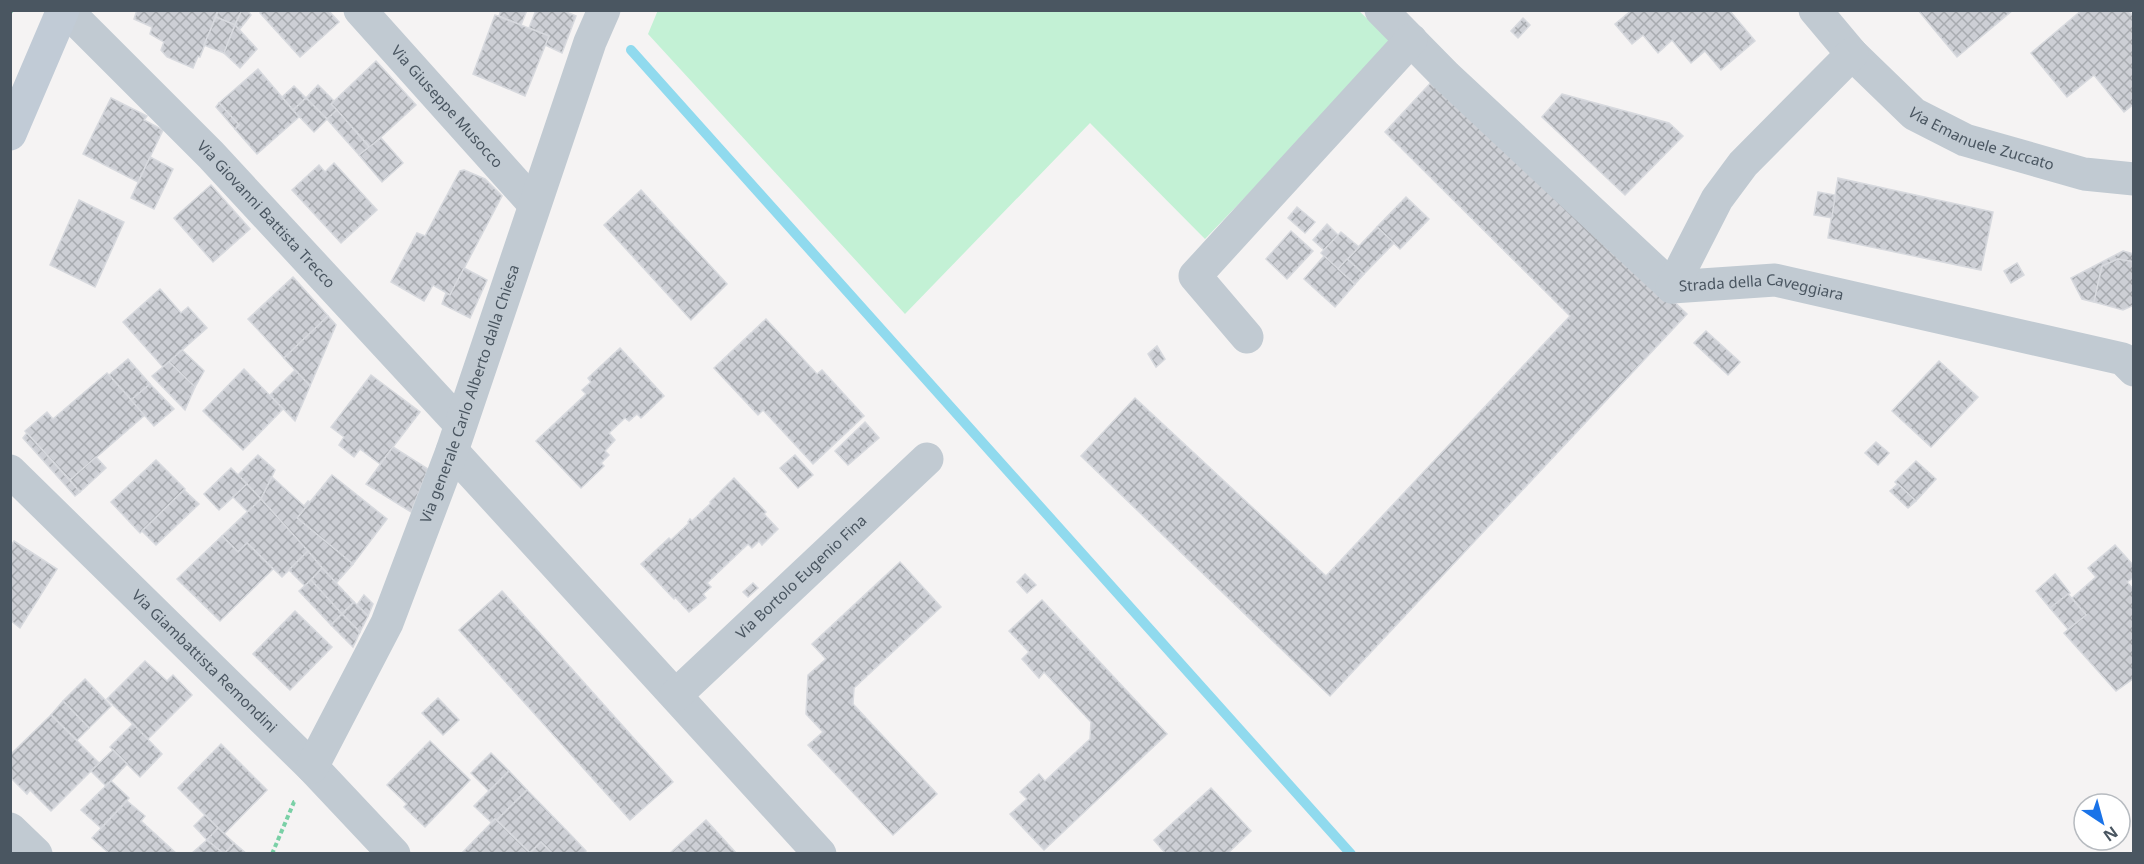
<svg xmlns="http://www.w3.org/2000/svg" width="2144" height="864" font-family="'Noto Sans',sans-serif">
<defs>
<pattern id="building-cross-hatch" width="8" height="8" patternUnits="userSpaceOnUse" patternTransform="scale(1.5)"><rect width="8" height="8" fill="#cdcfd5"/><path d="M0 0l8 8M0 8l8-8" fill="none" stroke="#a8abb0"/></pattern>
</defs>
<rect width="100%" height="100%" fill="#f5f3f3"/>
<!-- park -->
<polygon fill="#c3f1d5" points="658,10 1358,10 1393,43 1205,239 1090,123 905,314 648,34"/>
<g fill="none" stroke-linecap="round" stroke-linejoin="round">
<!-- stream -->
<polyline stroke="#90daee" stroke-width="10" points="631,50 1351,854"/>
</g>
<!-- building -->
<g fill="url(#building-cross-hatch)" stroke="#d7d9de" stroke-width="1.5">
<polygon points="137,10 218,10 200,57 198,56 193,68 167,57 161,50 164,42 150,34 152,27 134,19"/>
<polygon points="218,10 242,10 235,25 216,17"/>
<polygon points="242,10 247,10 251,15 239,30 235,25"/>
<polygon points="262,10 328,10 339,22 300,57 260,13"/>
<polygon points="501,10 527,10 521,25 499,16"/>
<polygon points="536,10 562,10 576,16 562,53 545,45 549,36 529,28"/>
<polygon points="1632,10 1729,10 1755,41 1721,70 1705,51 1691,63 1672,40 1658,53 1643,35 1632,44 1615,24"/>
<polygon points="1918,10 2013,10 1957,57"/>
<polygon points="2082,10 2128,10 2134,17 2134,104 2124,112 2094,75 2067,97 2031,53"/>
<polygon points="495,15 549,36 525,96 473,74"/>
<polygon points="216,17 235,25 224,53 204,45"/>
<polygon points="1523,18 1530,25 1518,38 1511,31"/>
<polygon points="235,25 257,49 240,68 224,53"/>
<polygon points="376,61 416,105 370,147 331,104"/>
<polygon points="258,69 299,117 257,154 235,129 239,125 219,103"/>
<polygon points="1437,76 1687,314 1330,696 1081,456 1135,398 1326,576 1570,316 1385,132"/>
<polygon points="318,85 334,101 331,104 337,110 327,119 306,98"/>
<polygon points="294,86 306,98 293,110 282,97"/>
<polygon points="1562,94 1669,123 1683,136 1625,195 1542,117"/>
<polygon points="111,98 147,116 144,120 163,130 138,182 83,154"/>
<polygon points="306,98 327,119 314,132 293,110"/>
<polygon points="219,103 239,125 235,129 216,107"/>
<polygon points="337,110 369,147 359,155 327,119"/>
<polygon points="381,138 403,163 382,182 359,155"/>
<polygon points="150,157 173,169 154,209 131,198"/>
<polygon points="334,163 377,210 341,243 292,190 319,165 325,172"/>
<polygon points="464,170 485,179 502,196 450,295 433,285 424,301 391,282 417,233 425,236 460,171"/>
<polygon points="1838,178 1993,212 1981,270 1828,238"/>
<polygon points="211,185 250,229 213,262 174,218"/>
<polygon points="641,190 727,284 691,320 604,225"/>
<polygon points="1818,192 1835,195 1832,218 1814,215"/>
<polygon points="1406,197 1429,219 1400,249 1377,227"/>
<polygon points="79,200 124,222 95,287 50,265"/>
<polygon points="1297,207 1315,222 1305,233 1288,218"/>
<polygon points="1327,224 1338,235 1324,250 1313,240"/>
<polygon points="1377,227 1394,243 1364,274 1347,259"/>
<polygon points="1291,231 1313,251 1287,279 1266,259"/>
<polygon points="1341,232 1359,247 1338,269 1321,253"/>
<polygon points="2123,251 2134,254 2134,262 2118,259 2102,266 2094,302 2082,299 2071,278"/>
<polygon points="1324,256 1355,284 1335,307 1304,279"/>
<polygon points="1347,259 1364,274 1355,284 1338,269"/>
<polygon points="2118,259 2134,262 2134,305 2123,310 2094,302 2102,266"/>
<polygon points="2017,263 2024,275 2011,283 2004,271"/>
<polygon points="464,268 487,280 470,318 442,304 446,293 450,295"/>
<polygon points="293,277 328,316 284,358 248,319"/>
<polygon points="160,289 181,313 188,307 207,328 163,367 123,322"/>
<polygon points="328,316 336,325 310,386 284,358"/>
<polygon points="766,319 817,374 822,370 864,416 813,464 763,410 758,415 714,368"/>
<polygon points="1706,331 1740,362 1728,375 1694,343"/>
<polygon points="1157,346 1165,359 1156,367 1148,354"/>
<polygon points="620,348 664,396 641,418 637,414 629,421 625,418 609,433 615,440 605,451 609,455 601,463 604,466 581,488 536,441 586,394 582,390 591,382 588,378"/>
<polygon points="182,350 204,371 195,387 169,362"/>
<polygon points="128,359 150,384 131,400 109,375"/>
<polygon points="1939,361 1978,397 1931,447 1892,411"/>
<polygon points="169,362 195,387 185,410 152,376"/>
<polygon points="244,369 283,409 243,450 203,411"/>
<polygon points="295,370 310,386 295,421 270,395"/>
<polygon points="107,373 145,415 70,480 25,431 47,412 53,419"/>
<polygon points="371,375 420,412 380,464 360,449 354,457 339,445 344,437 331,427"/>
<polygon points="150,384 174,409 154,426 131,400"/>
<polygon points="865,422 879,438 848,465 835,451"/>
<polygon points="27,433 80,492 75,496 23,438"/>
<polygon points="1876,442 1889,453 1878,465 1865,453"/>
<polygon points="393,447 428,469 411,512 366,484"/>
<polygon points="258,455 275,470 261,499 238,475"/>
<polygon points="795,455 813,475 798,488 780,468"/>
<polygon points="96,457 106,468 80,492 70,480"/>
<polygon points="156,460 185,489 140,533 111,502"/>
<polygon points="1916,461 1936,479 1916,501 1895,482"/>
<polygon points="231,468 247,484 219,510 204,494"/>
<polygon points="332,475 387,519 353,564 297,518"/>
<polygon points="272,477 304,506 308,501 310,502 297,518 353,564 336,583 261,499"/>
<polygon points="734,478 766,512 764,514 778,529 762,545 759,541 752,548 748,544 707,583 711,587 703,594 706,598 689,612 675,597 674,599 641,564 669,538 671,540 689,523 688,522 690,519 692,521 711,503 710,502"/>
<polygon points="247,484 261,499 248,512 233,497"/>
<polygon points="1898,484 1916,501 1908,508 1890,491"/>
<polygon points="184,490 199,504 156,545 142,531"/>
<polygon points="261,499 308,551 282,577 247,543 238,552 222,536"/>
<polygon points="222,536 238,552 247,543 273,569 220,621 177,579"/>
<polygon points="14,541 57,569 20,628 10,620 10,547"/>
<polygon points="2115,545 2134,566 2134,577 2127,582 2134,590 2134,678 2116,691 2064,633 2086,615 2072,598 2096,577 2088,568"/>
<polygon points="308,551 322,568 305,586 289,570"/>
<polygon points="900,562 941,607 854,688 853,704 937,794 893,835 808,745 823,732 806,714 808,675 826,659 812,644"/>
<polygon points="322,568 354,602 342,614 311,580"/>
<polygon points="1025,574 1036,585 1027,593 1017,582"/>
<polygon points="2055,574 2070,593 2050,608 2036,591"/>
<polygon points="311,580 342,614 331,625 299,591"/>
<polygon points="753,583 758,588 748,597 743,592"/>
<polygon points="502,591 673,782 630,820 459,630"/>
<polygon points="2068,594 2086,615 2068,629 2050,608"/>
<polygon points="364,595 373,604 368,616 357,605"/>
<polygon points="1042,600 1167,734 1044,850 1010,814 1027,799 1020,792 1039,774 1045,781 1090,739 1091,722 1044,672 1039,678 1022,659 1029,652 1009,631"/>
<polygon points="354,602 368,616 360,632 342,614"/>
<polygon points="295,611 332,647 290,690 253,654"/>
<polygon points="342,614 360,632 353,647 331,625"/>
<polygon points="145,661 167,681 173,675 192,695 148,739 107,699"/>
<polygon points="85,679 111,706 89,728 63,701"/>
<polygon points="438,698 459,720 443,735 422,713"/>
<polygon points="63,701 89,728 77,740 51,715"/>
<polygon points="51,715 99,763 51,811 30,790 27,794 10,777 10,755"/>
<polygon points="133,724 162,754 140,777 110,747"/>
<polygon points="430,741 470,780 425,827 404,807 407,804 387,785"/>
<polygon points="221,744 267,790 224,834 178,788"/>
<polygon points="113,750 127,764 106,786 91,771"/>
<polygon points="491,753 509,771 489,791 471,773"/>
<polygon points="509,771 527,790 497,820 495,819 491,822 474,806"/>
<polygon points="111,781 129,798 101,828 81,810"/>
<polygon points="1211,788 1251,831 1227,854 1166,854 1154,840"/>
<polygon points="527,790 568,832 586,851 583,854 553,854 541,842 530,853 497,820"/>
<polygon points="127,801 145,816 141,821 177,854 110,854 92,838"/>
<polygon points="205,815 218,828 207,840 194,826"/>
<polygon points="495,819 530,853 541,842 553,854 461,854"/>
<polygon points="706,820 737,854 669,854"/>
<polygon points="218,828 234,843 224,854 207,840"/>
<polygon points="207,840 224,854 191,854"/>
<polygon points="234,843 247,854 224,854"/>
</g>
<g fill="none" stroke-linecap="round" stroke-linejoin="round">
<!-- path -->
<g stroke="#7ad0a6" stroke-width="4" stroke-dasharray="4.5 3" stroke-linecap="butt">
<polyline points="10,13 12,10"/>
<polyline points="272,854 294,802 297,801"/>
</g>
<!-- minor -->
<g stroke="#c1cad2" stroke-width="33">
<path id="s1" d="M 66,10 L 211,155 L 460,424"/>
<path id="s2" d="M 360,10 L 534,204"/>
<path id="s3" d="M 1381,10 L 1446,76 L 1672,287 L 1775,280 L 2123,359 L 2134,370"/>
<path id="s4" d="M 1815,10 L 1852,54 L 1914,114 L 1965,140 L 2084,174 L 2134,179"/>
<polyline points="1672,287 1717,199 1743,164 1852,54"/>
<polyline points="1247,337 1195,276 1411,40"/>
<polyline points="452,451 820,854"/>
<path id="s5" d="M 10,471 L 312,767 L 394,854"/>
<path id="s6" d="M 676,695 L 927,459"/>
<path id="s7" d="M 312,767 L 387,623 L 452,451 L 590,42 L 604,10"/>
<polyline points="10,829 36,854"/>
</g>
<!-- secondary -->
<polyline stroke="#c1cbd6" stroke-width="33" points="10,134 63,10"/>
</g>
<g text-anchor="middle" stroke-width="4.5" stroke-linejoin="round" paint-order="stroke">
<!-- street labels -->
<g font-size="15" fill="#4a5661" stroke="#fff">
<text dy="5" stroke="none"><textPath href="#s2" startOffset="130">Via Giuseppe Musocco</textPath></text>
<text dy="5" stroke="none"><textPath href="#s4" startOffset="216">Via Emanuele Zuccato</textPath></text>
<text dy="5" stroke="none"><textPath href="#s1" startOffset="286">Via Giovanni Battista Trecco</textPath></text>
<text dy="5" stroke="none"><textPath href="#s3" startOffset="492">Strada della Caveggiara</textPath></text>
<text dy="5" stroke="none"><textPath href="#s7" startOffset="406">Via generale Carlo Alberto dalla Chiesa</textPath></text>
<text dy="5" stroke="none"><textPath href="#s6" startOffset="172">Via Bortolo Eugenio Fina</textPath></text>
<text dy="5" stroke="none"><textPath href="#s5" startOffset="272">Via Giambattista Remondini</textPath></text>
</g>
</g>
<!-- border -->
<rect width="2144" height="864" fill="none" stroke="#4a5661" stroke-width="24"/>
<!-- north arrow -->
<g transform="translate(2102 822) rotate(144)"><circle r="28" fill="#ffffff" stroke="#b7bbc0" stroke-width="1.5"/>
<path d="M0-4.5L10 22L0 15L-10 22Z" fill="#1a73e8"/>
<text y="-9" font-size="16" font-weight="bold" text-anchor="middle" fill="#4a5661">N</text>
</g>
</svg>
